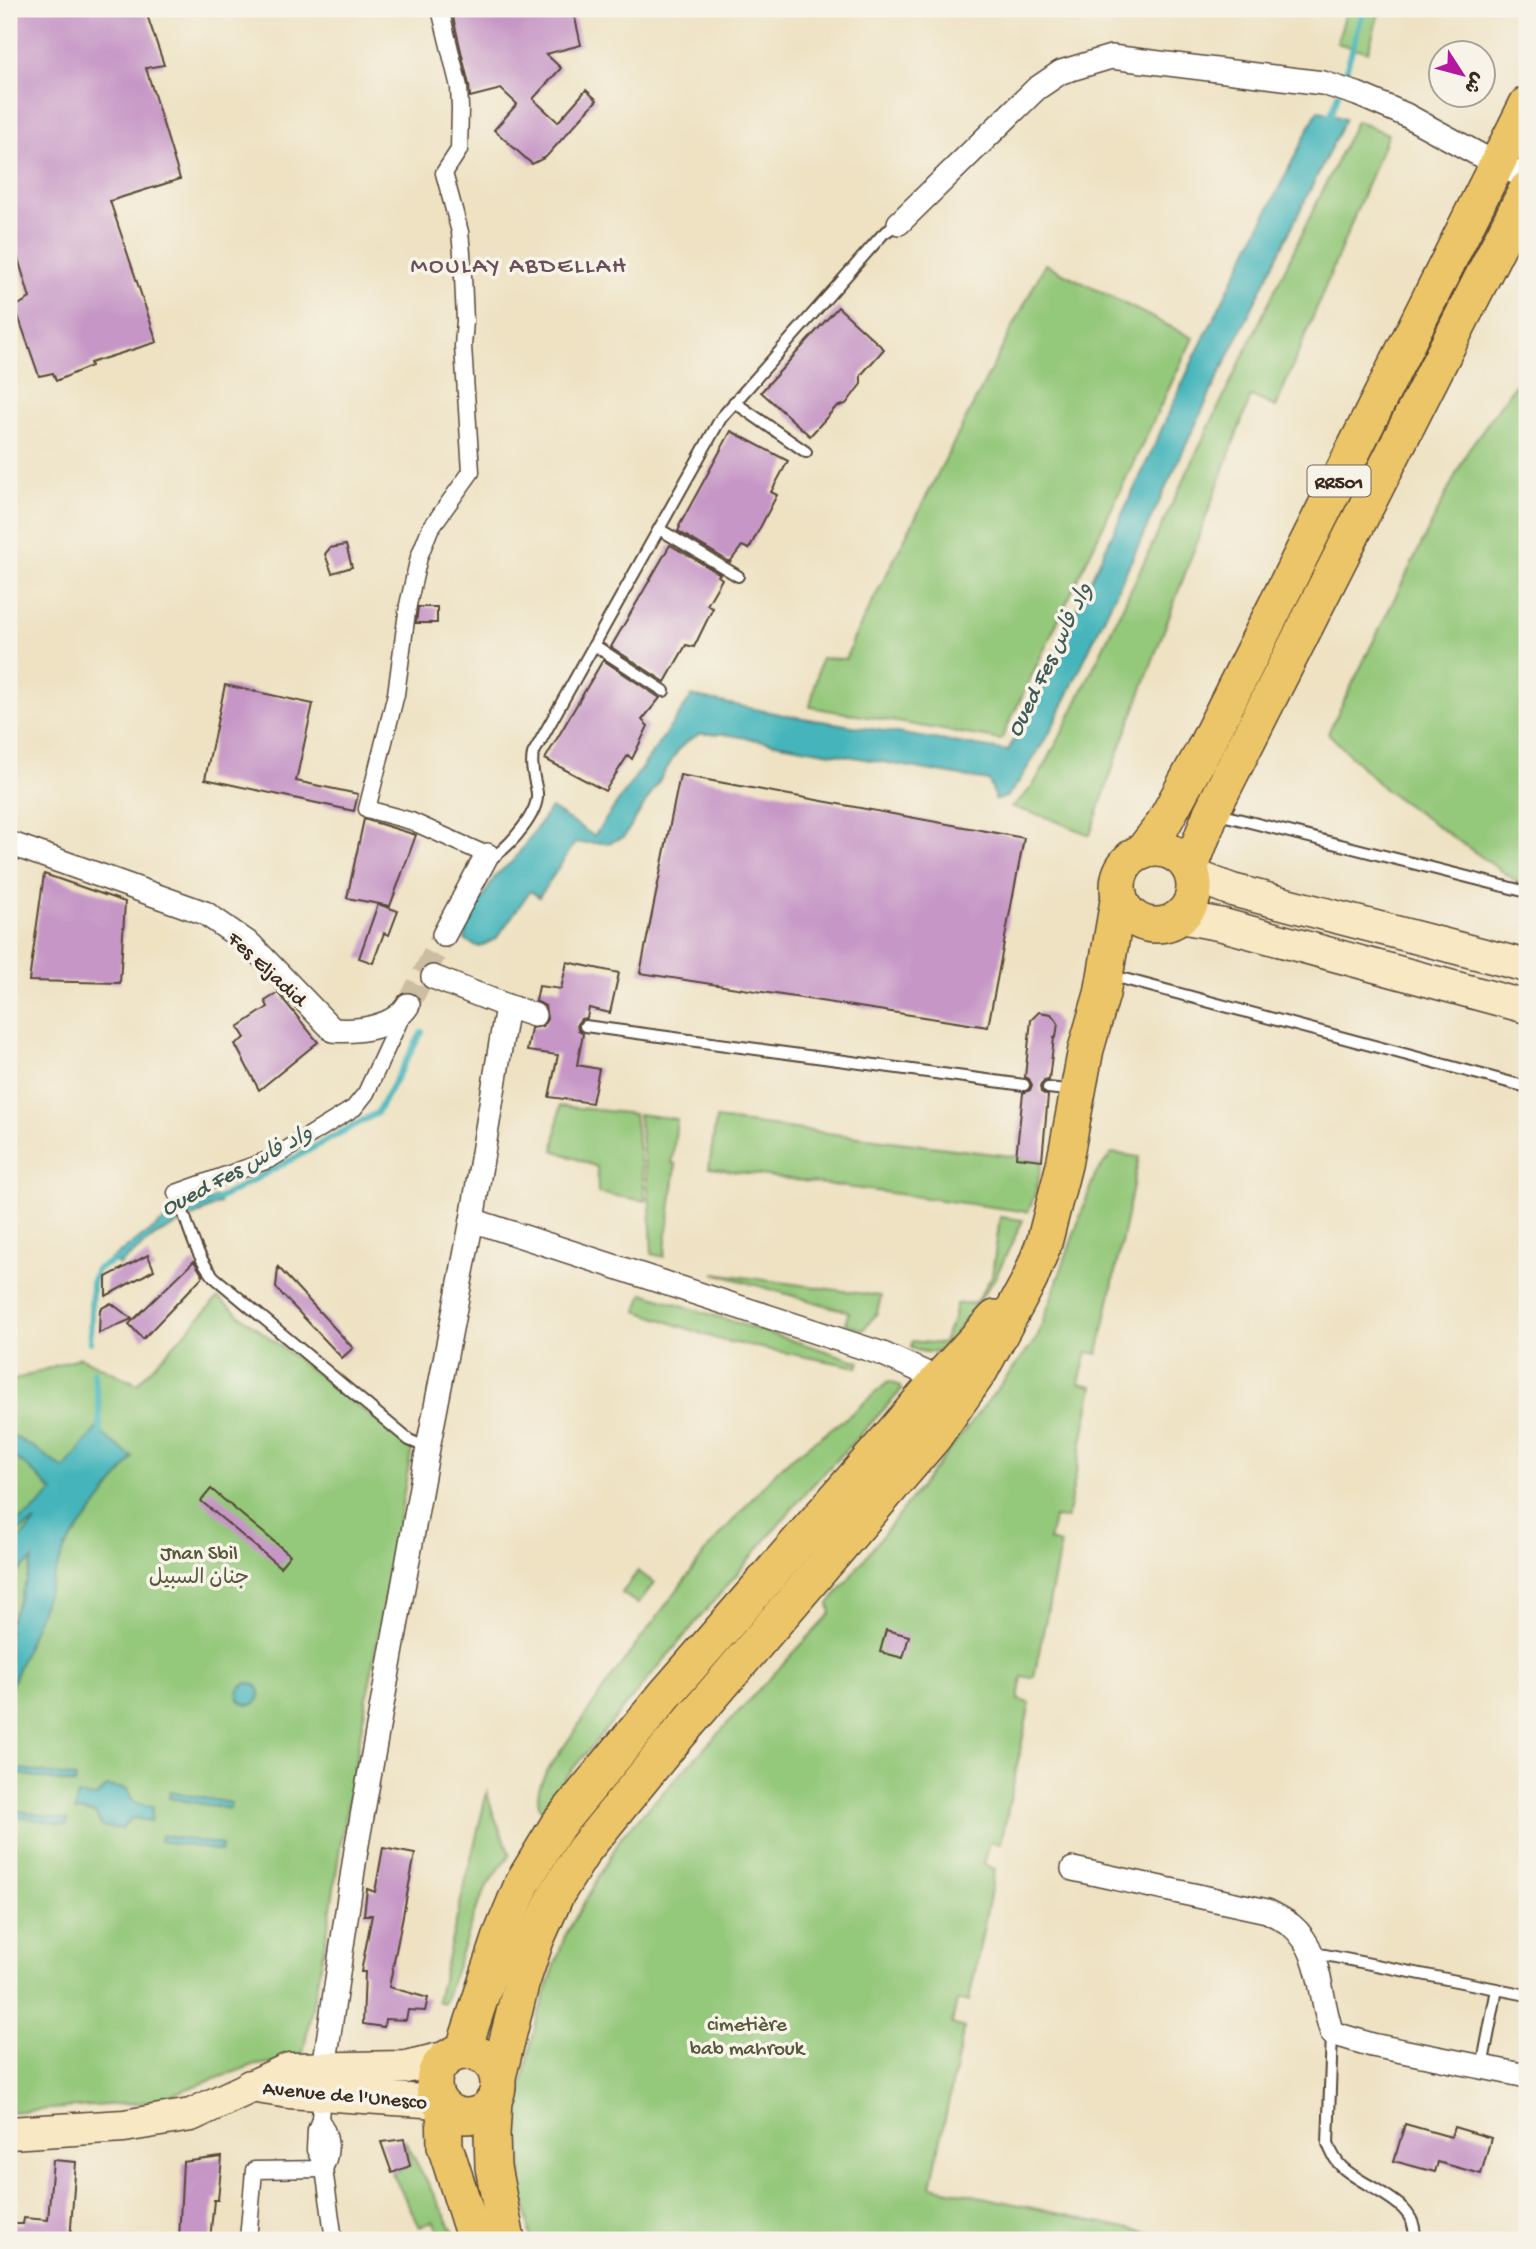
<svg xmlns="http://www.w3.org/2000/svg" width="1536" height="2249" font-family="'Gochi Hand','Playpen Sans Arabic',sans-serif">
<rect width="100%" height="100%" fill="#f7f3e8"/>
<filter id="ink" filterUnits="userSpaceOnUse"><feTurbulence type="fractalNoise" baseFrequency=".0143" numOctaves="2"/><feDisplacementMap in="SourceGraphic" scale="14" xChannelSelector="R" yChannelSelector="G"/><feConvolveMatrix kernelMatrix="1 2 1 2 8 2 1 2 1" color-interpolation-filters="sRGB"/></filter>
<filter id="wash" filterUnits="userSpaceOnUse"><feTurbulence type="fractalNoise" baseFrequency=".00686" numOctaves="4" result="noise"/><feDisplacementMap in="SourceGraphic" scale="28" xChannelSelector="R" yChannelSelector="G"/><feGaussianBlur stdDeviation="1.57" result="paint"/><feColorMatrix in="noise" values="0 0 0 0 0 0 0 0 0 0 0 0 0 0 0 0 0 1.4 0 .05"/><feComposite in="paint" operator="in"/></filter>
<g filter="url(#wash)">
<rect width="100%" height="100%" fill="#eee2c3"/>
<!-- green -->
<g fill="#94c87a" stroke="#68794c" stroke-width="2">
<polygon points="1347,9 1380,9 1368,52 1337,43"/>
<path d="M 1356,121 L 1388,134 L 1276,407 L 1251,396 L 1115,762 L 1090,835 L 1046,817 L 1011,807 C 1035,791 1046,762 1060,737 Z"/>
<polygon points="1045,264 1193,338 1001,740 810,707 821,658 846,659 853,640"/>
<polygon points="1527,368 1527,883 1519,883 1384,789 1328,733 1468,450"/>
<polygon points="560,1106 634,1114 646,1201 598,1193 597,1167 554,1150"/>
<polygon points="638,1114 677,1119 672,1163 676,1164 664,1257 652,1254 650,1204"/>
<polygon points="716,1119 1042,1160 1036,1192 1028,1212 709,1168"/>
<polygon points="1112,1153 1139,1157 1098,1354 1087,1352 1079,1383 1093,1386 1067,1519 1054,1518 1049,1541 1061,1544 1034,1677 1022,1677 1018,1700 1030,1703 1001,1843 990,1842 984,1864 995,1869 969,2001 957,2001 952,2024 964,2028 931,2186 1182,2240 531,2240 523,2195 518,2103 537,2018 565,1936 622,1836 831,1613 829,1604 1037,1338 1095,1175"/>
<path d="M 1000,1217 L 1023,1220 L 995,1278 L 945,1347 C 934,1355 923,1352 911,1348 L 912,1341 L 942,1344 L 953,1320 L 956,1304 L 975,1303 L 992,1276 Z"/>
<polygon points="714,1273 881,1296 877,1313 863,1330 845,1323 849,1312"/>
<polygon points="643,1293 860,1362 858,1367 720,1340 637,1311"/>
<polygon points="218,1298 412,1448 340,1847 329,1922 302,2058 251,2066 150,2102 9,2112 9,1382 80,1357 137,1384"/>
<path d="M 891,1382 L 900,1387 L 901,1391 L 807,1491 L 637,1692 L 561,1783 L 541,1811 C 535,1796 539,1788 545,1774 L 612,1677 L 708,1549 L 774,1474 L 790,1459 L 851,1414 L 887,1383 Z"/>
<polygon points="638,1571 654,1583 638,1604 622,1593"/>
<polygon points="487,1792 493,1813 510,1854 487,1886 475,1912 444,2003 437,2001"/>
<polygon points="404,2139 458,2240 433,2240 441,2236 433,2221 420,2227 392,2173 410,2166"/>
</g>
<!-- water -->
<g fill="#45b5bb" stroke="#40706c" stroke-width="2">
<polygon points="1318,110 1345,119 1221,371 1050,732 1016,786 1006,797 996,800 989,781 724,734 700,734 686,742 679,749 624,837 608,843 575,843 539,897 530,891 496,939 479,947 465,940 467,925 496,875 513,861 551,808 594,836 692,696 784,715 1008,751 1140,477 1194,358"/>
<polygon points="216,1197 220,1203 155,1236 119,1265 111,1259 164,1221"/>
<polygon points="96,1429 133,1458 65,1548 9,1692 9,1625 26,1582 33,1559 9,1580 9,1552 36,1521 9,1537 9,1526 31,1513 53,1492 29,1468 9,1454 9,1434 35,1448 64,1469"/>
<circle cx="249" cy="1694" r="11"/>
<polygon points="15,1768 76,1778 75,1784 14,1773"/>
<polygon points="107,1786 127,1789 134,1803 153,1806 151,1821 132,1818 121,1829 101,1826 95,1813 75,1811 77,1795 96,1797"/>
<polygon points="170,1792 231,1803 230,1809 169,1798"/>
<polygon points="9,1809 68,1820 67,1825 9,1815"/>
<polygon points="161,1835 222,1845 221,1851 160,1841"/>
</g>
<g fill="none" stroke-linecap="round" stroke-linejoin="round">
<!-- stream -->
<g stroke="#45b5bb" stroke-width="6">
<polyline points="1342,84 1364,9"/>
<polyline points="1329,120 1338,94"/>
<polyline points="211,1203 377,1113 422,1032"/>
<polyline points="90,1342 92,1283 97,1269 121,1257"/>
<polyline points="93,1371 99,1404 100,1439"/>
</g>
</g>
<g id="blocks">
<!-- building -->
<g fill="#c697c6">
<polygon points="9,9 145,9 164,65 146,68 180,179 110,201 157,342 90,363 91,366 56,381 53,373 39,376 15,307 30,298 13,242 9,243"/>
<polygon points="451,9 573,9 581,45 546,54 561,68 533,99 558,122 586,90 597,100 546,157 532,164 494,130 517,104 501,89 470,97 469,85"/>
<polygon points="838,307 884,349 861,375 861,384 846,404 836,407 810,436 761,392"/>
<polygon points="731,431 788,461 771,492 777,495 749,549 742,546 730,562 678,531 680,527 679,526"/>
<polygon points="346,545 352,567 332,573 325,554 330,548"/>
<polygon points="670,545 720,574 718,576 722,579 707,605 713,608 694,647 686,645 665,682 611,647"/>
<polygon points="418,607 437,607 437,623 416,623"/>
<polygon points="603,660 660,698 642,720 648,726 632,759 628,755 605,791 545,759"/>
<polygon points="225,685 313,704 296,781 358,794 354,811 205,779"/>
<polygon points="680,775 1024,838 988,1027 640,973"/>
<polygon points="364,819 416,835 390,906 347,898"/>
<polygon points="44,874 125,902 120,983 29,981"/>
<polygon points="378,904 398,911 389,935 384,933 373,963 359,958"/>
<polygon points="567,962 619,973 610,1013 589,1008 587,1018 581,1019 577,1024 578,1030 583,1034 577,1065 599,1069 592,1103 549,1097 558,1055 527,1051 531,1028 543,1026 547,1019 545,1006 536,1001 539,986 561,989"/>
<polygon points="278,993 318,1042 259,1090 235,1044 245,1038 238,1027 268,1007 265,1001"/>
<polygon points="1039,1012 1051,1014 1058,1023 1056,1037 1054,1038 1049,1080 1044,1081 1040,1086 1041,1092 1048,1096 1042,1160 1016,1157 1023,1093 1030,1090 1032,1085 1029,1079 1025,1077 1031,1020"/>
<polygon points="148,1255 154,1270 106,1296 106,1277"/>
<polygon points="194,1261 203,1276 143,1339 129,1324"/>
<polygon points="278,1267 353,1348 342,1358 276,1288"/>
<polygon points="111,1303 132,1319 99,1333 100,1309"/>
<polygon points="211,1489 290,1555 280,1567 201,1501"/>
<polygon points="886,1630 909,1636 903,1658 880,1652"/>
<polygon points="383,1848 415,1854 389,1987 428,1998 425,2011 408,2010 406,2020 385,2019 384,2027 363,2024 365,1972 361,1972 372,1915 364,1915 367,1889 375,1892"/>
<polygon points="1405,2124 1451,2137 1454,2127 1491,2138 1481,2174 1438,2162 1435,2172 1394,2161"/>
<polygon points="404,2139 410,2166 392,2173 381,2142"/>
<polygon points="222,2157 218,2200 214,2200 210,2240 179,2240 183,2162"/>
<polygon points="53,2160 76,2162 70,2240 9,2240 9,2224 23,2224 24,2218 48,2220"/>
</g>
</g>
</g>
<g filter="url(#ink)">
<use href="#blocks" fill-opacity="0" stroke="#564637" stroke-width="2"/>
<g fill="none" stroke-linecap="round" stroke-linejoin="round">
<!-- minor-tunnel -->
<polyline stroke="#cabda2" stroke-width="23" stroke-dasharray="23 11" stroke-linecap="butt" points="408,1005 444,935"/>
<defs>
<g id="service">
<polyline points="734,402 806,452"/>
<polyline points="659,529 738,576"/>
<polyline points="594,645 664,691"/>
<polyline points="1218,814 1527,892"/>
<path d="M 487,855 L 495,856 C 511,844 539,813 537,793 C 535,779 530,768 533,754 L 721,418 L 883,234 L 899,223"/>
<polyline points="1113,976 1527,1087"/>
<polyline points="585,1026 1024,1085"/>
<polyline points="1048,1088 1075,1091"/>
<path d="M 176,1193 C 188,1221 193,1253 214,1277 L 409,1440 L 428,1448"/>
<polyline points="1310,1952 1527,1995"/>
<path d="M 1332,2033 L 1328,2144 C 1332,2153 1335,2161 1342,2167 C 1365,2189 1421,2202 1414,2240"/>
<polyline points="1482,2067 1497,1989"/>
<polyline points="1526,2240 1527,2236"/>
</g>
<g id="pedestrian">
<polyline points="440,9 459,87 460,108 459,150 444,173 460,232 462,253 465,321 463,346 471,472 430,529 419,557 408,605 396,694 367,809 411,821 487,855"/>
<polyline points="176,1193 271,1159 354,1108 366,1093 403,1013"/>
<polyline points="322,2093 320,2119 316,2130 315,2150 324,2169 334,2240"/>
<path d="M 320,2119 C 331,2134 333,2152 324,2169"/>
<polyline points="248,2240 254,2170 324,2169"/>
</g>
<g id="minor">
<polyline points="899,223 1036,89 1061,72 1111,57 1323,83 1357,94 1406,115 1498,165 1527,177"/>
<path d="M 9,843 L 205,913 L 251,945 L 333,1030 C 357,1032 394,1028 408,1005"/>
<polyline points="444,935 487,855"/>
<polyline points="433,977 507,1006 472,1220"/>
<polyline points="507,1006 534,1015"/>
<path d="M 1073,1869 L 1267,1911 C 1275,1915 1284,1920 1291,1925 C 1323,1951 1319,1998 1332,2033 L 1372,2045 L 1527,2076"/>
<polyline points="322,2082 356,1850 428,1448 472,1220 883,1354 939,1379"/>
</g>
<g id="secondary">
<polyline points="1193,875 1232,890 1527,966"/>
<polyline points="1181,917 1223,925 1527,1007"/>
<polyline points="250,2086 289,2092 439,2102"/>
<polyline points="9,2133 124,2126 191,2115 289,2069 406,2067 448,2057"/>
</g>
<g id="primary">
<circle cx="1156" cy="887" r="38"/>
<polyline points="1142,852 1162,826 1203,751 1527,104"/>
<polyline points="1190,869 1211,813 1527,189"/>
<polyline points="463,2051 502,1933 523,1882 557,1826 664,1696 894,1432 939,1379 995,1318"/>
<circle cx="466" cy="2084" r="32"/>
<polyline points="498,2077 521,1985 536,1940 556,1895 584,1850 667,1748 934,1437 980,1371 1030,1279 1044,1243 1064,1165 1086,1049 1102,994 1119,895"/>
<polyline points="494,2100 492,2134 493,2167 507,2240"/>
<polyline points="444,2108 445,2146 475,2240"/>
</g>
</defs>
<!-- service casing -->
<use href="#service" stroke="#564637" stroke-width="14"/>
<!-- pedestrian casing -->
<use href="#pedestrian" stroke="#564637" stroke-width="19"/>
<!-- minor casing -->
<use href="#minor" stroke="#564637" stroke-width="26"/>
<!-- secondary casing -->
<use href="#secondary" stroke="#564637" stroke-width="35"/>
<!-- primary casing -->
<use href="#primary" stroke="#564637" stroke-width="38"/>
<!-- service -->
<use href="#service" stroke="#fff" stroke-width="10"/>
<!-- pedestrian -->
<use href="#pedestrian" stroke="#fff" stroke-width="16"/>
<!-- minor -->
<use href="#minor" stroke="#fff" stroke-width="23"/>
<!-- secondary -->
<use href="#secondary" stroke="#f8e8c3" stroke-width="32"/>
<!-- primary -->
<use href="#primary" stroke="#edc569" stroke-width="35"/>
</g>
</g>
<g text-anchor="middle" stroke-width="7" stroke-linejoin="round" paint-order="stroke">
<!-- shield labels -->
<rect fill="#f7f3e8" stroke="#73665b" stroke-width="2" x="1307.5" y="465.5" width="63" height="31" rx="5"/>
<g font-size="19" font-weight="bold" fill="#3b2a1e">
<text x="1339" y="488">RR501</text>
</g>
<!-- street labels -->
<g font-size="21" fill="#3b2a1e" stroke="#f7f3e8">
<text transform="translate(268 968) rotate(43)" y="7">Fes Eljadid</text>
<text transform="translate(345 2094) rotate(5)" y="7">Avenue de l'Unesco</text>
</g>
<!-- park labels -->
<g font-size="21" fill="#56593a" stroke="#f7f3e8">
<text x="199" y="1559">Jnan Sbil<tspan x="199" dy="24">جنان السبيل</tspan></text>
<text x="747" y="2030">cimetière<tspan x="747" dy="24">bab mahrouk</tspan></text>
</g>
<!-- water labels -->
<g font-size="23" font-style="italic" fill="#3e5b55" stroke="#f7f3e8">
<text transform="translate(1048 659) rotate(-64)" y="8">Oued Fes واد فاس</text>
<text transform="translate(236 1169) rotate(-28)" y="8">Oued Fes واد فاس</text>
</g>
<!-- quarter labels -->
<g font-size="24" letter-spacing="2" fill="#6c5059" stroke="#f7f3e8">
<text x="519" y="272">MOULAY ABDELLAH</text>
</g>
</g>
<!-- margin -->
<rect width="1536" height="2249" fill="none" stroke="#f7f3e8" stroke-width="35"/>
<!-- north arrow -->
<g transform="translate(1462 74) rotate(126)"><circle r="33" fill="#f7f3e8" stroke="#aca397" stroke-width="2"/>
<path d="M0-5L12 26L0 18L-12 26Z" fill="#b5179e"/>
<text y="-10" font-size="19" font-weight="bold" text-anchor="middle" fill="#3b2a1e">ش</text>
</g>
</svg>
